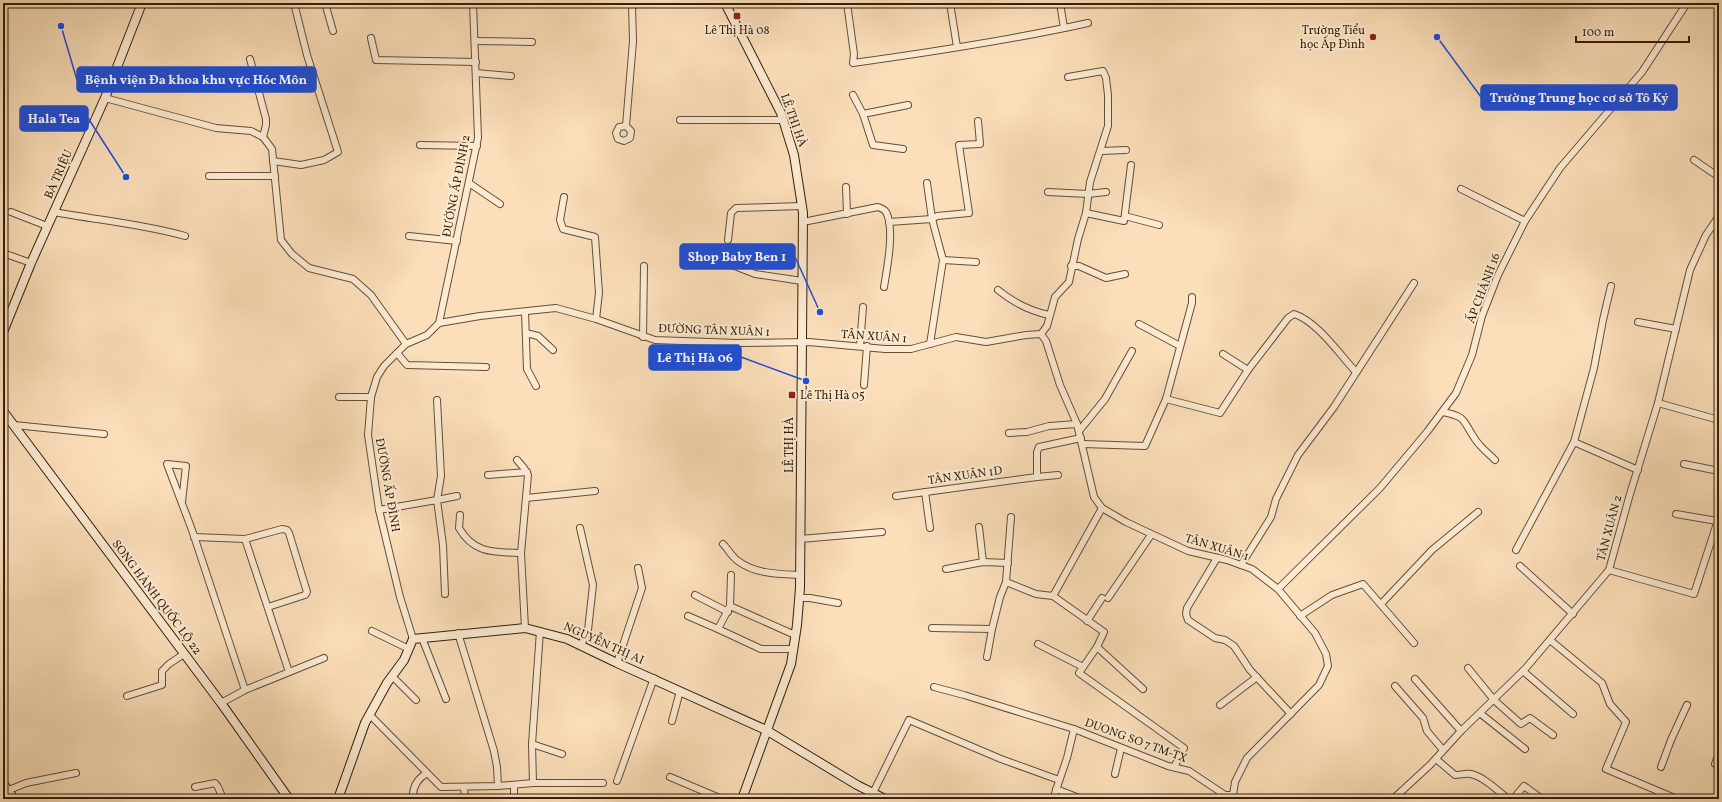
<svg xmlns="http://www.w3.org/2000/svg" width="1722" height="802" font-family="Vollkorn,serif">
<rect width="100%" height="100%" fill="#fbdfba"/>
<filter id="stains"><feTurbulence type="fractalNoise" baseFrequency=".005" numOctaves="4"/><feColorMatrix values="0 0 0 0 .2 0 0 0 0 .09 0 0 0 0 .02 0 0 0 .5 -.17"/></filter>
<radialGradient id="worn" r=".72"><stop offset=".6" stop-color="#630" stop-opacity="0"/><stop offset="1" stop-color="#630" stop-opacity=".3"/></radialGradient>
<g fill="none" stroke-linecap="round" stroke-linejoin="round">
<defs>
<g id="street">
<polyline points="325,3 333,31"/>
<path d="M 847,3 L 854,54 L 853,63 C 932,52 1011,40 1088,23"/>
<polyline points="950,3 957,47"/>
<polyline points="1060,3 1064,28"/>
<polyline points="371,38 376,60 476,62"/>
<polyline points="475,41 532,42"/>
<polyline points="250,59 266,119 266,125 263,137"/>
<polyline points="476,73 511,76"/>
<polyline points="853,95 863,114 908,105"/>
<polyline points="105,98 216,128 251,131 263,137 272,149 281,240 292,254 309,268 353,279 371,295 406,344"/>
<polyline points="863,114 873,145 903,149"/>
<polyline points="680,120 783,120"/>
<polyline points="626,126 633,41 632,5 645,3"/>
<polygon points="626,126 631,131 630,138 624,141 618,139 616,133 619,127"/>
<polyline points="420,145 477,146"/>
<polyline points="1101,151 1126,150"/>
<polyline points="1694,160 1719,177"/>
<polyline points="273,161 301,165 324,160 338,152 307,55 294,3"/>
<polyline points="209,176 275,176"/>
<polyline points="469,183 500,204"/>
<polyline points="927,183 932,219 937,216 969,213 959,145 980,144 978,121"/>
<polyline points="846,187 847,214"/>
<polyline points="1461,189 1525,221"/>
<polyline points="1048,192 1088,194 1106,192"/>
<polyline points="564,197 560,220 563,229 595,237 599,293 596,319"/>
<polyline points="11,212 47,226"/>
<path d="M 54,212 C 97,220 143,224 185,236"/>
<polyline points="1086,213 1124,221 1131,165"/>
<polyline points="1125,216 1159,225"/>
<path d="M 803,222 L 878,207 C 881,208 884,209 886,212 C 895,228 887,269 884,287"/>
<polyline points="889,222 932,219 943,260 930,344"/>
<polyline points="409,236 457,241"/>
<polyline points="728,240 731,213 736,208 802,206"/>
<polyline points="3,253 31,263"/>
<polyline points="943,260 976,262"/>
<polyline points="732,265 755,274 802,281"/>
<polyline points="1071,266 1079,266 1106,278 1125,274"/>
<path d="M 998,290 C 1014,303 1030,311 1049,315"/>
<polyline points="525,312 527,369 536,386"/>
<polyline points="1638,322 1676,329"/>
<polyline points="439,323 478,138 473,3"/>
<polyline points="1139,324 1180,346"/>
<polyline points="526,333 538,336 553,350"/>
<polyline points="1041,334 1047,326 1055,297 1069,282 1078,239 1086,213 1090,182 1108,126 1108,95 1106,78 1103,71 1068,77"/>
<polyline points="643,337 644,266"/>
<polyline points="860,346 863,307"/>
<polyline points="397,353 407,365 486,367"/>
<path d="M 1248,370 L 1288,318 L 1294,314 C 1317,321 1340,355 1356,372"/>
<polyline points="864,385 867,346"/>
<polyline points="339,397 371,397"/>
<polyline points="1166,399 1192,303 1192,297"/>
<polyline points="437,400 441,476 437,500 457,496"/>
<polyline points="1658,403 1719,420"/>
<path d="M 1443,412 C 1467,417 1462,420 1475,439 C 1480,447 1488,453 1495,460"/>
<polyline points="14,425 104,434"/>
<polyline points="1079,431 1105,399 1132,351"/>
<polyline points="1009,433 1027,432 1049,426 1077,424"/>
<polyline points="1574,442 1594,368 1603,320 1611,286"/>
<polyline points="1083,444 1145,446 1166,399 1220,413 1248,370 1223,354"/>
<polyline points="517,460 524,468 528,475 521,553 525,628"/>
<polyline points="1684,464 1719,471"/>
<polyline points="488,475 527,472"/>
<polyline points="1037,477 1058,475"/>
<polyline points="925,492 930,528"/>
<polyline points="896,496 1037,477 1037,452 1039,447 1081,438"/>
<polyline points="526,498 595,491"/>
<polyline points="182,502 186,466 167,464 192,530 245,690"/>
<polyline points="379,510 437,500 443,545 445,594"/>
<polyline points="1676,514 1717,521"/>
<path d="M 460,515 L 459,528 C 474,554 494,552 521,553"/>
<polyline points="979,527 983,562"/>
<polyline points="580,528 593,585 588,630 581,645"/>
<polyline points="194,537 245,539 282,529 287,530 289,533 307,592 305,595 268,607"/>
<polyline points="245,539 289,672"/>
<polyline points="800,539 882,532"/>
<path d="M 723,544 C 728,549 732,557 738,561 C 755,574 779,574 800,575"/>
<polyline points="1516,550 1574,442 1638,470"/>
<polyline points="1217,558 1187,608 1186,614 1188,620 1215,638 1225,640 1234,646 1250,670 1291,714"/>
<polyline points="1241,565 1271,517 1276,499 1298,455 1334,407 1414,283"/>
<polyline points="1520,566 1573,614"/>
<polyline points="946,569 983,562 1008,563"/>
<polyline points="1609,570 1694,594 1719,517"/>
<polyline points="731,575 730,606 795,635"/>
<polyline points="1006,582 1011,517"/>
<polyline points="1278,589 1380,488 1427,432 1456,393 1472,355 1482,316 1498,275 1525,221 1560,168 1642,72 1687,3"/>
<polyline points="695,595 728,612"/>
<polyline points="1053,596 1104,632 1097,647 1079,673 1184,748 1174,767"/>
<polyline points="799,598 810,598 838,603"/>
<polyline points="1108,598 1151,535"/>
<polyline points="1381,604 1432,550 1478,512"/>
<polyline points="730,606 718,629 761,649 793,649"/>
<polyline points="688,616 718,629"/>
<polyline points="1300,616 1332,595 1363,584 1414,643"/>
<polyline points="1087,621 1102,598"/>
<polyline points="932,628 992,629 1000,597 1006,582 1036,594 1053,596 1102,508"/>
<polyline points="372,631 409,649"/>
<polyline points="540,631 532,744 533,783 603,783"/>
<polyline points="458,633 494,751 497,767 498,786"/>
<polyline points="422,638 446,699"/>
<polyline points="413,639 400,597 379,510 368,435 371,397 377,377 384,366 406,344 427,335 439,323 480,316 556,308 596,319 655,340 737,343 809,342 885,349 911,349 956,337 986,342 1026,335 1041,334 1046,341 1060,385 1077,424 1094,497 1102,508 1126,522 1188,551 1227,560 1252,569 1278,589 1315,633 1326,654 1328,666 1319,685 1247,758 1235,782 1233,795 1237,799"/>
<polyline points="1550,640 1602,683 1610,704 1626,722 1606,769 1677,799"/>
<polyline points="1038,644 1083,667"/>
<polyline points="1097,647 1143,689"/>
<polyline points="987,657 992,629"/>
<polyline points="617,663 642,588 638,568"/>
<polyline points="1468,668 1494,700 1521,724 1530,718 1553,735"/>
<polyline points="1523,671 1573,714"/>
<polyline points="392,676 416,700"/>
<polyline points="1415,679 1461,731"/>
<polyline points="1395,686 1423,718 1427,731 1443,750"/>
<polyline points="934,687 964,695 1074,729"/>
<polyline points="127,696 162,685 162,671 169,664 184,654"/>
<polyline points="221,703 245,690 324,658"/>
<polyline points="1220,705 1257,677"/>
<polyline points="1481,714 1525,749"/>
<polyline points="370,715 441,787 498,786 533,783"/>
<polyline points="672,721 680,691"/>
<polyline points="532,744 562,754"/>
<path d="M 1436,759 L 1455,775 C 1460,775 1466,773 1471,774 C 1484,777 1497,790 1508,799"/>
<polyline points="1715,764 1719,753"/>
<polyline points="1661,767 1671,740 1687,705"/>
<polyline points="1115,774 1121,748"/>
<polyline points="670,777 722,799"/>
<polyline points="617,781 654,678"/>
<polyline points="514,785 514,799"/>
<polyline points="195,787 215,783 218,787 223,799"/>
<polyline points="464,787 465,799"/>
<polyline points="1056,789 1082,799"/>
<polyline points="4,792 26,783 76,773"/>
<polyline points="873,793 909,720 1001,759 1059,780"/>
<path d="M 413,799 C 412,787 417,779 427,773"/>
<polyline points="1053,799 1067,758 1074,729 1168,766 1189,771 1225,795 1233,795"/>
<polyline points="1393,799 1430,765 1461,731 1525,669 1609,570 1630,494 1658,403 1690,270 1706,235 1719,216"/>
<polyline points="1513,799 1524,786 1542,799"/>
</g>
<g id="secondary">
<polyline points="725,3 781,113 794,155 803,213 800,588 797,625 791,664 742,799"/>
<polyline points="3,332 31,263 105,98 142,3"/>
<polyline points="3,411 221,703 289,799"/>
<polyline points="338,799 365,723 387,683 404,660 413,639 525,628 567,639 617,663 766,730 857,785 885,799"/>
</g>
<polyline id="highway" points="3,786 12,799"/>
</defs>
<!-- street casing -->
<use href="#street" stroke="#664e35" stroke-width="8"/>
<!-- secondary casing -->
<use href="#secondary" stroke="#351e09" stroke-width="10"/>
<!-- highway casing -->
<use href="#highway" stroke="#351e09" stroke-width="13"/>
<!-- street -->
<use href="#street" stroke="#fcead2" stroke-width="6"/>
<!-- secondary -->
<use href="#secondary" stroke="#fcead2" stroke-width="8"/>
<!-- highway -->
<use href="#highway" stroke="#fbdfba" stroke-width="11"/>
</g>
<!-- markers -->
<g fill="#8f2418" stroke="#fcead2" stroke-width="1.5">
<rect x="733" y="12" width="8" height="8" rx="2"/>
<circle cx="1373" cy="37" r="4"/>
<rect x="788" y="391" width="8" height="8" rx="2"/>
</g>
<g text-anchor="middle" stroke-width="4" stroke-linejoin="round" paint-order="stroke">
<!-- poi labels -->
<g font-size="12" fill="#351e09" stroke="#fcead2">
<text x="737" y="34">Lê Thị Hà 08</text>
<text x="1365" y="34" text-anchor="end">Trường Tiểu<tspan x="1365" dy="14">học Ấp Đình</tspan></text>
<text x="800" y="399" text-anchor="start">Lê Thị Hà 05</text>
</g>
<!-- street labels -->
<g font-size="12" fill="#351e09" stroke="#fcead2">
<text transform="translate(794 120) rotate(70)" y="4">LÊ THỊ HÀ</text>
<text transform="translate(58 174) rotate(-66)" y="4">BÀ TRIỆU</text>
<text transform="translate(456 186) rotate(-79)" y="4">ĐƯỜNG ẤP ĐÌNH 2</text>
<text transform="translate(1483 288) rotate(-69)" y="4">ẤP CHÁNH 16</text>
<text transform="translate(714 330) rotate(2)" y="4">ĐƯỜNG TÂN XUÂN 1</text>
<text transform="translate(874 336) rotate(4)" y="4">TÂN XUÂN 1</text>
<text transform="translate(789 445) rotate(-90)" y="4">LÊ THỊ HÀ</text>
<text transform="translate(965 475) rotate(-8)" y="4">TÂN XUÂN 1D</text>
<text transform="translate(388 485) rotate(80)" y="4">ĐƯỜNG ẤP ĐÌNH</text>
<text transform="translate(1609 528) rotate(-75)" y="4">TÂN XUÂN 2</text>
<text transform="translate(1217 547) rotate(17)" y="4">TÂN XUÂN 1</text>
<text transform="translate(157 597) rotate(53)" y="4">SONG HÀNH QUỐC LỘ 22</text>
<text transform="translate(604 643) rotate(24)" y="4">NGUYỄN THỊ AI</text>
<text transform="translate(1136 740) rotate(20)" y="4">DUONG SO 7 TM-TX</text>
</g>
</g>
<!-- callouts -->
<path fill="none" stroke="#1d4ed8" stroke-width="1.5" d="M61 26L77 80M1437 37L1481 97M126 177L88 118M820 312L795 257M806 381L741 357"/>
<g fill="#1d4ed8" stroke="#fcead2" stroke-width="1.5">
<circle cx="61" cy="26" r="4"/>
<circle cx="1437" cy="37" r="4"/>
<circle cx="126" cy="177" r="4"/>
<circle cx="820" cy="312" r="4"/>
<circle cx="806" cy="381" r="4"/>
</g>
<g fill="#1d4ed8" stroke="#1d4ed8" stroke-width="1.5">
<rect x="77" y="67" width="239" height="25" rx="4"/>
<rect x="1481" y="85" width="196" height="25" rx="4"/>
<rect x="20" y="106" width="68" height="25" rx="4"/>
<rect x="680" y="244" width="115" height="25" rx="4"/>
<rect x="649" y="345" width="92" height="25" rx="4"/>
</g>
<g font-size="13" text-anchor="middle" font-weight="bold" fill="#fff">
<text x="196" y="84">Bệnh viện Đa khoa khu vực Hóc Môn</text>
<text x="1579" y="102">Trường Trung học cơ sở Tô Ký</text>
<text x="54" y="123">Hala Tea</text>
<text x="737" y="261">Shop Baby Ben 1</text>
<text x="695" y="362">Lê Thị Hà 06</text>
</g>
<!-- margin -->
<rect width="1722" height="802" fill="none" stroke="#fbdfba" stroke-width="16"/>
<rect x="4" y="4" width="1714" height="794" fill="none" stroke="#351e09" stroke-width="2"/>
<rect x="8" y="8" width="1706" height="786" fill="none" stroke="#351e09"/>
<!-- scale -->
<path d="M1576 36v6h113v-6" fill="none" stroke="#351e09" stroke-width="2"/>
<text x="1582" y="36" font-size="12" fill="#351e09" stroke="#fcead2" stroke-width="3" paint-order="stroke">100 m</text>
<rect width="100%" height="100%" filter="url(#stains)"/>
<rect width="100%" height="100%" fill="url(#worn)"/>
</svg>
